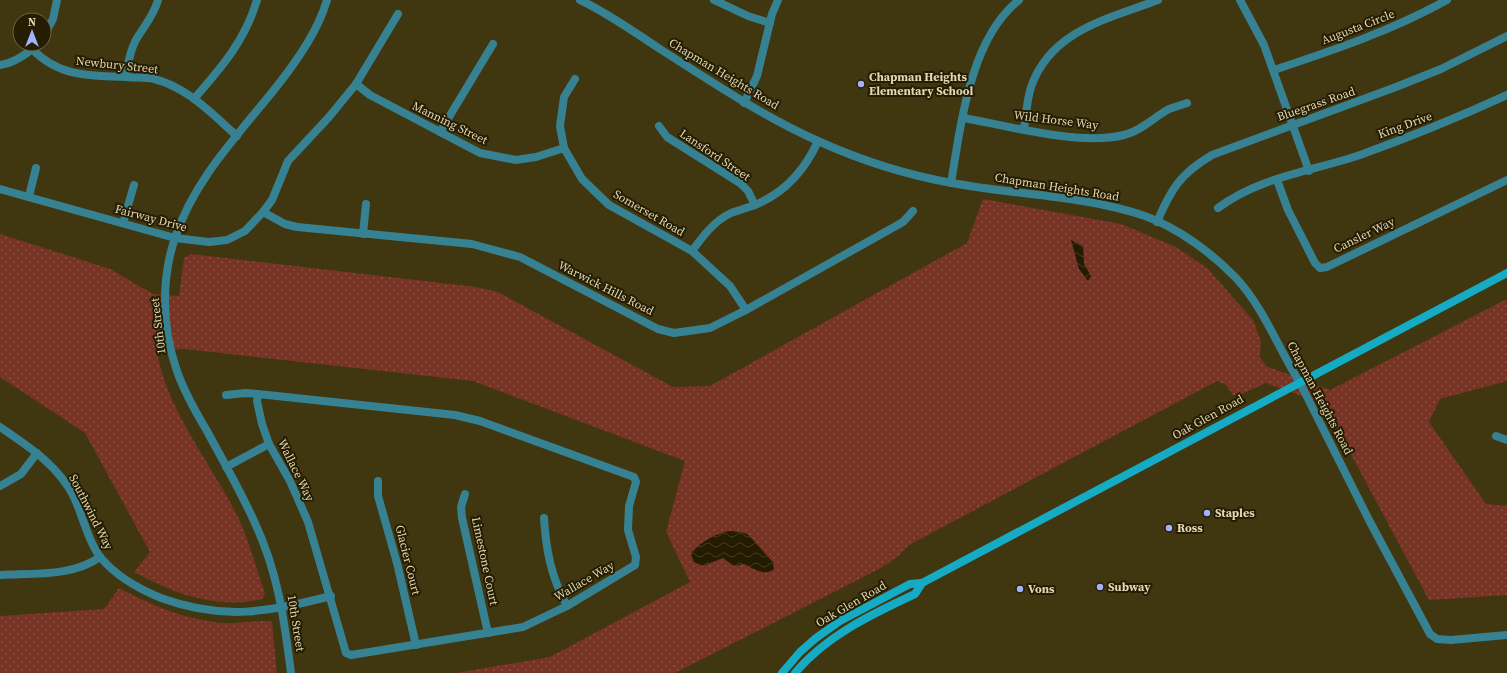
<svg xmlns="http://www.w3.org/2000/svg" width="1507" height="673" font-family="'Source Serif 4',serif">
<defs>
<pattern id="grass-dots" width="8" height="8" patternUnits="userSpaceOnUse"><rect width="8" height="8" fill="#773323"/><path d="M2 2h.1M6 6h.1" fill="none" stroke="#8a5041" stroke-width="1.8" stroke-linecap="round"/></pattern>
<pattern id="water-waves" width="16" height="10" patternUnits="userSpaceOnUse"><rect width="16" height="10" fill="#241c01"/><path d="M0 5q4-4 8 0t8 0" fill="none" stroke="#443c24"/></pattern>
</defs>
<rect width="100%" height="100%" fill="#403610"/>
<!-- grass -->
<g fill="url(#grass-dots)">
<path d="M 983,199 L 1121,224 L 1176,247 L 1207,268 L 1253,320 L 1261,341 L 1260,357 L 1266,366 L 1330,390 L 1507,299 L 1507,381 L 1440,399 L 1429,422 L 1486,504 L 1507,506 L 1507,595 L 1429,600 L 1324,404 L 1266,383 L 1239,395 L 1233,395 L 1226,385 L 1217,381 L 909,545 L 897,557 L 881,568 L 675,673 L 456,673 L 550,657 L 690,582 L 666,532 L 685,461 L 473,381 L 185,349 L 157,351 C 165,406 212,466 237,515 C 249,539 256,568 265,593 L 262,599 C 217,610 173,593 134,572 L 150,552 L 85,433 L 0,377 L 0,234 L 110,269 L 153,294 L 179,296 L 184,258 L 191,254 L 476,287 L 498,292 L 673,387 L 710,386 L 967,243 Z"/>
<path d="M 119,588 C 153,606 184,619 223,623 C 234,624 265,619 272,622 L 277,673 L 0,673 L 0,616 L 104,609 Z"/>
</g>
<!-- water -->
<g fill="url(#water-waves)">
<polygon points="1071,240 1083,246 1084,264 1091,276 1088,281 1079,269"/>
<path d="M 731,531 C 736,532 742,532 747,534 C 749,535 769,558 773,562 L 774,569 C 764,577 753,568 744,564 L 734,566 L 723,558 L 703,566 L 694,562 L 691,554 C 698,543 718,532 731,531 Z"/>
</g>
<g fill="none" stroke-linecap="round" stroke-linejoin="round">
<!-- minor -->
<g stroke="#368292" stroke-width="8">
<polyline points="714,0 748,16 770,23"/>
<polyline points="1240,0 1264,45 1309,171"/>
<polyline points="44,35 53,19 57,0"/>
<path d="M 32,49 C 59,77 90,76 126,77 C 135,78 145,77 154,79 C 187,87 212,114 237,136"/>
<path d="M 0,65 C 15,63 27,54 38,44"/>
<path d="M 1274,70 C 1334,50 1391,31 1447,0"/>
<path d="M 126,77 C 128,64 130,50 137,38 C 145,25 154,15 158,0"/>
<polyline points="575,79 564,97 560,126 564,148 582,179 609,205 692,251 730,286 746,310"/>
<polyline points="356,84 370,95 480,153 516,160 536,157 564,148"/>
<path d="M 194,99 C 221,68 245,41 257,0"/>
<polyline points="744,103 757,76 772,14 778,0"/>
<path d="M 964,118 C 1008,126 1081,146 1124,135 C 1141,131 1154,117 1169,109 C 1175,107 1181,105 1187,103"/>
<polyline points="659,126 667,137 740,183 748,191 755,205"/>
<path d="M 1024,129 C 1026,115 1027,100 1031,87 C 1051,30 1108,19 1158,0"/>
<polyline points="440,132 493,44"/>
<polyline points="1277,180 1288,210 1315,263 1320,268 1327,267 1507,180"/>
<path d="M 951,183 C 961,124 970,39 1019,0"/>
<polyline points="0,189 175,238 209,242 227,240 245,231 263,212 272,200 288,161 329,117 356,84 398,14"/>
<polyline points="29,196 36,168"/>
<path d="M 1218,208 C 1259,177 1313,171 1360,155 C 1410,137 1459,117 1507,95"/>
<polyline points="263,212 285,224 297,227 472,244 520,257 658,329 674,333 710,328 746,310 903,222 913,211"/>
<path d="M 1157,222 C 1171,189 1180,174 1212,155 L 1396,87 L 1441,69 L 1507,36"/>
<polyline points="123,223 134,185"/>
<polyline points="363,234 366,204"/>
<path d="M 692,251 C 703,236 714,221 731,213 C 739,210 747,208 755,205 C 784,193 805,170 818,141"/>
<polyline points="1300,383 1370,522 1430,634 1437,639 1451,640 1507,635"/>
<polyline points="226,395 245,393 258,394 455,415 480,421 634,477 636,482 629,506 628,530 636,557 635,565 567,606 523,627 351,655 346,653 308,522 290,481 269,444 262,424 257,401 258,394"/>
<path d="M 0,427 C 29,447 58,465 74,497 C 83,517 88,541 101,558 C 117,577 139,589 161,598 C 224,621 268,612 331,596"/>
<polyline points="1496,436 1507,440"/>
<polyline points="226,467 269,444"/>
<polyline points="378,481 378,496 397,563 416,645"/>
<polyline points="0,486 21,474 37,453"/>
<polyline points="465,494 461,507 462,518 488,633"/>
<path d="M 544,518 C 546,550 551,577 567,606"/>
<path d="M 0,575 C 33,573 72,577 100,557"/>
</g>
<!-- tertiary -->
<g stroke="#368292" stroke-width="8">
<path d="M 580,0 C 608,13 634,32 660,49 C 712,82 762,116 818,141 C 860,160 907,175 952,183 C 1016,195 1083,195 1145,216 C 1178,228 1212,253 1236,278 C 1264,308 1278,348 1300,383"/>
<path d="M 291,673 C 284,618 278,572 254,521 C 240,490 223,461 207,431 C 195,411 183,390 176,368 C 162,327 161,279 175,238 C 195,177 242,131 281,81 C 300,56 318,30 327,0"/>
</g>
<!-- secondary -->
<g stroke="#15abc5" stroke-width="8">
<polyline points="782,673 800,652 816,638 840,621 910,584 922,583 1507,273"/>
<path d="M 795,673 C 826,636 872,614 915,594 L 922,583"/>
</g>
</g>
<!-- markers -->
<g fill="#a2b2fd" stroke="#251d01" stroke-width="1.5">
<circle cx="861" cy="84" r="4"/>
<circle cx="1207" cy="513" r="4"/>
<circle cx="1169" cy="528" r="4"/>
<circle cx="1100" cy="587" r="4"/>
<circle cx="1020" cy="589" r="4"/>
</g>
<g text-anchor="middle" stroke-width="4" stroke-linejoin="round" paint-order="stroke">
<!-- street labels -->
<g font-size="12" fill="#e1d7b5" stroke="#251d01">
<text transform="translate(1358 27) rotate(-21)" y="4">Augusta Circle</text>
<text transform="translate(117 65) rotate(6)" y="4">Newbury Street</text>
<text transform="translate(724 74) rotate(31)" y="4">Chapman Heights Road</text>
<text transform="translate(1316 104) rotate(-19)" y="4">Bluegrass Road</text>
<text transform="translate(1056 120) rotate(7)" y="4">Wild Horse Way</text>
<text transform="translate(450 123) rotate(26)" y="4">Manning Street</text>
<text transform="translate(1405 125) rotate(-20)" y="4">King Drive</text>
<text transform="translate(715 155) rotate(34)" y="4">Lansford Street</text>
<text transform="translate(1057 187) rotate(9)" y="4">Chapman Heights Road</text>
<text transform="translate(649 213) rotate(30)" y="4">Somerset Road</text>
<text transform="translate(151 218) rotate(15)" y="4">Fairway Drive</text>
<text transform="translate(1364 235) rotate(-26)" y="4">Cansler Way</text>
<text transform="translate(606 288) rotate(27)" y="4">Warwick Hills Road</text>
<text transform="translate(158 326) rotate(-97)" y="4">10th Street</text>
<text transform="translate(1320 398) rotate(62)" y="4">Chapman Heights Road</text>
<text transform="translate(1208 417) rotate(-29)" y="4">Oak Glen Road</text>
<text transform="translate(296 470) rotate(64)" y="4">Wallace Way</text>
<text transform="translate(91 512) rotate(63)" y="4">Southwind Way</text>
<text transform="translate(408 560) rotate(76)" y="4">Glacier Court</text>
<text transform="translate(485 561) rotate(78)" y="4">Limestone Court</text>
<text transform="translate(584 581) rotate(-30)" y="4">Wallace Way</text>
<text transform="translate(851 604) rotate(-30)" y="4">Oak Glen Road</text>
<text transform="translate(296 623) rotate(81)" y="4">10th Street</text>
</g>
<!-- poi labels -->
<g font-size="12" font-weight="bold" fill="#e1d7b5" stroke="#251d01" text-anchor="start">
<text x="869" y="81">Chapman Heights<tspan x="869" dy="14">Elementary School</tspan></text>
<text x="1215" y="517">Staples</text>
<text x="1177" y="532">Ross</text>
<text x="1108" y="591">Subway</text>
<text x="1028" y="593">Vons</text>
</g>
</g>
<!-- north arrow -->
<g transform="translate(32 32)"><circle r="19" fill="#251d01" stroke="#706749"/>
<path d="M0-3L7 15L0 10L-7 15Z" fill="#a2b2fd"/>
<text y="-6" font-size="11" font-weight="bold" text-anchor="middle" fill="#e1d7b5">N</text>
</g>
</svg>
